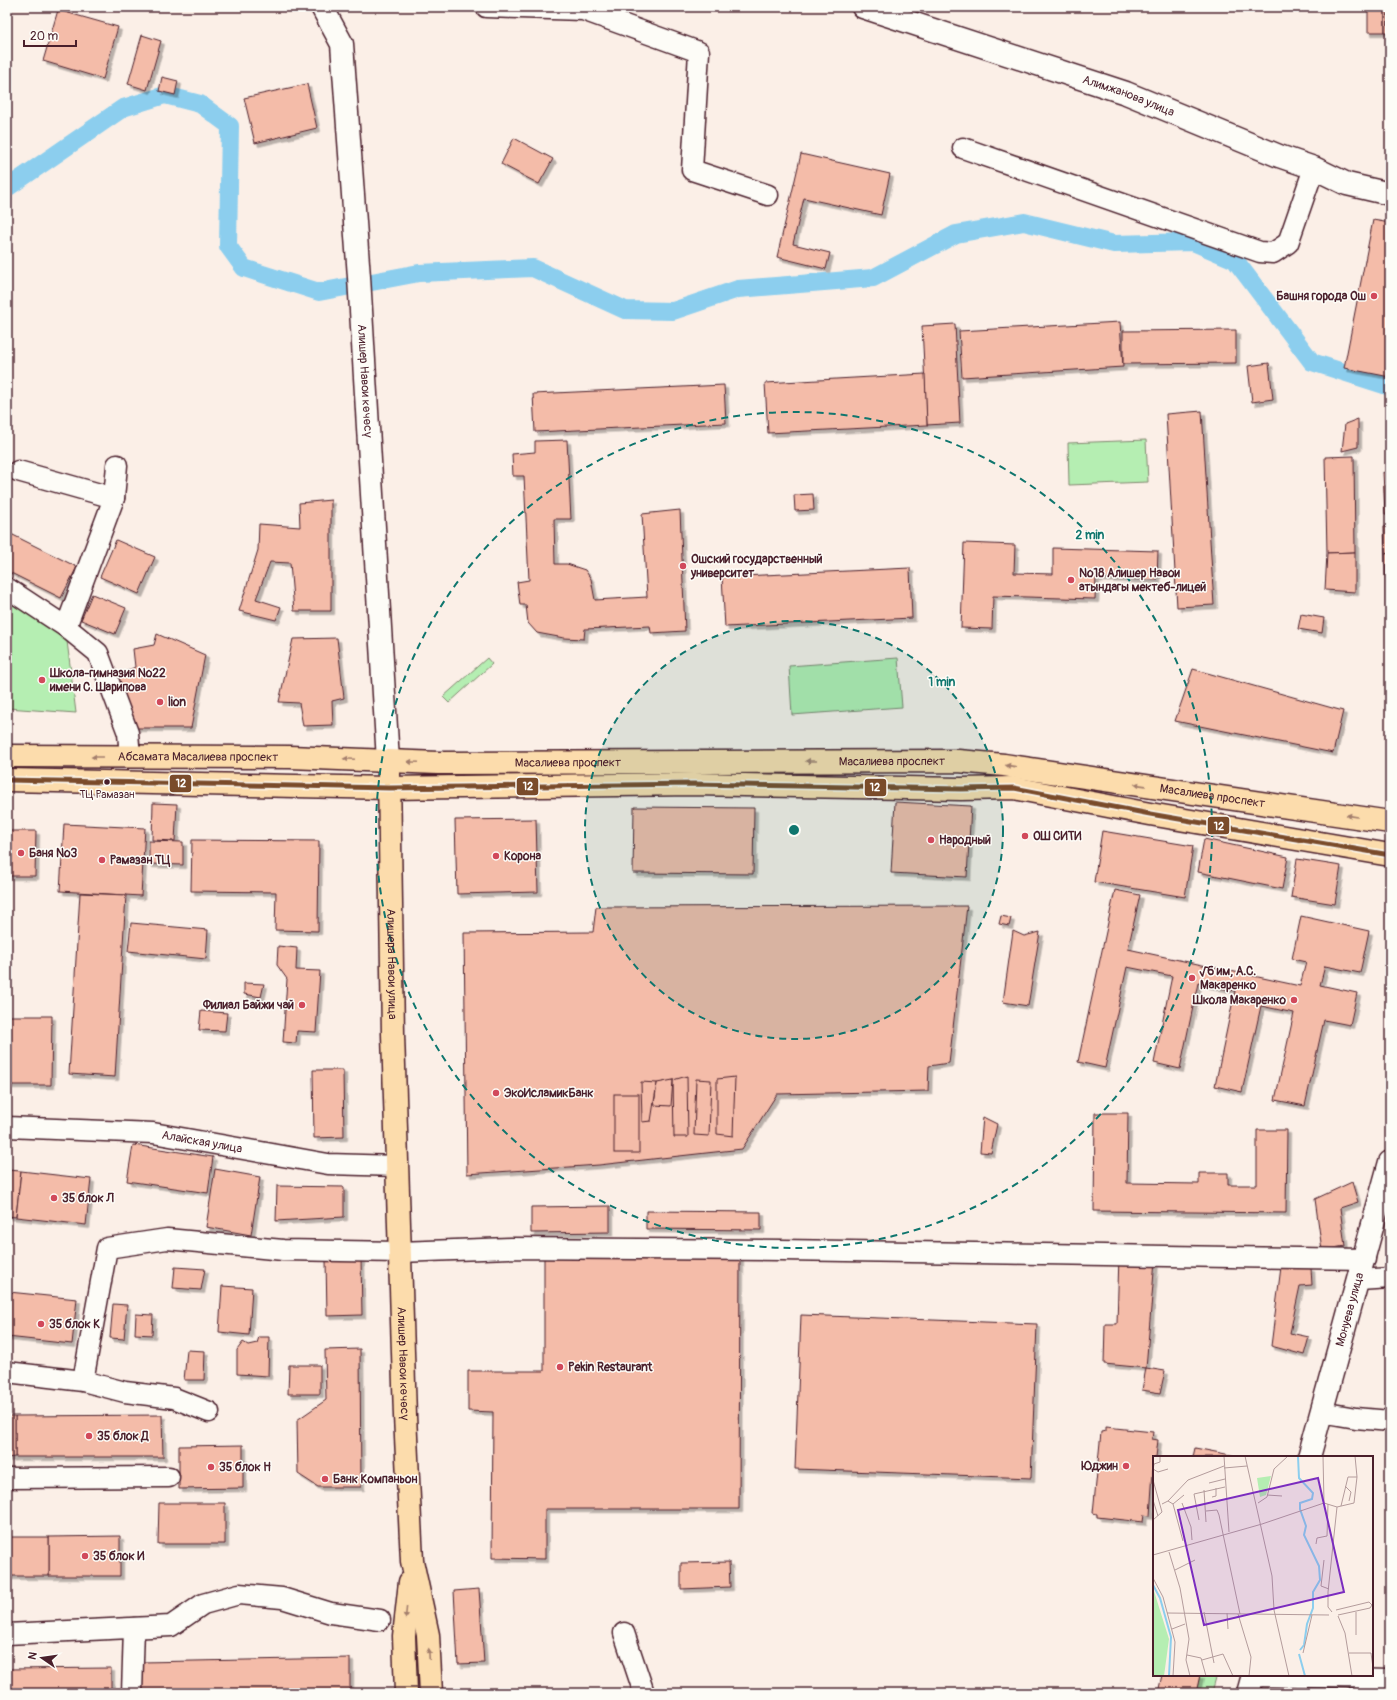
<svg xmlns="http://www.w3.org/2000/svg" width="1397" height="1700" font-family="Pangolin,sans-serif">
<defs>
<filter id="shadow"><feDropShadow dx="3.5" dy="3.5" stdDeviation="0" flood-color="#0004"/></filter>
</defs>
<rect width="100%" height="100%" fill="#fbefe7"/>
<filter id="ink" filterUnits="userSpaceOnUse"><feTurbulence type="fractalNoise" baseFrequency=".025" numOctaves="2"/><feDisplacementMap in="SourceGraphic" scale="8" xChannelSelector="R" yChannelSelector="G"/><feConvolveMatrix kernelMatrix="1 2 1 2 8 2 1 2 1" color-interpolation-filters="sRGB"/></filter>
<g filter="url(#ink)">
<!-- green -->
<g fill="#b5eeb2" stroke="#80866e">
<polygon points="1146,440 1148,482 1069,485 1068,443"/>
<polygon points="7,596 17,601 67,641 76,713 7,708"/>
<polygon points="487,658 492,664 449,703 443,697"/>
<polygon points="898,658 902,707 792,715 789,666"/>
<polygon points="1200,1675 1216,1675 1211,1693 1196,1693"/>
</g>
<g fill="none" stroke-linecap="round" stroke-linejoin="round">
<!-- canal -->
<polyline stroke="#8cceee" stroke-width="18" points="7,188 123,108 165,95 200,104 230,126 228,246 244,268 319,292 419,273 533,268 625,310 673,311 738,289 873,278 956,234 1024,222 1114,244 1193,242 1235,260 1312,362 1390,387"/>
</g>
<!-- building -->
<g fill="#f4bca9" stroke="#4a1f2b" filter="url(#shadow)">
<polygon points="1368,7 1387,7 1388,32 1368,32"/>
<polygon points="58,10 118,27 103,79 43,61"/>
<polygon points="142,35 161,41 147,90 128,84"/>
<polygon points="162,77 178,81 175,95 159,91"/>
<polygon points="307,84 317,128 255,143 244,98"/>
<polygon points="514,138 553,159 539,184 501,164"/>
<polygon points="801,154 890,174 881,215 804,198 793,244 830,253 826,269 777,257"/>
<polygon points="1373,220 1390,223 1390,377 1344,368"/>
<polygon points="1120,322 1123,367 962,377 959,331"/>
<polygon points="955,324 960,423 927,425 922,326"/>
<polygon points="1236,330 1236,363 1123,364 1123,331"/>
<polygon points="1269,363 1273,399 1252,402 1248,366"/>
<polygon points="925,374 927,425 768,433 765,383"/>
<polygon points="724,385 726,423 535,432 533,394"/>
<polygon points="1202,411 1214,605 1177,607 1166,414"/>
<polygon points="1358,419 1358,447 1342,451 1345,424"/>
<polygon points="567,440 571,519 554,519 555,564 567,564 585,570 591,579 595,600 647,597 642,514 680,510 685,631 651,633 650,626 585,629 584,639 564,638 537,633 528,623 526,605 520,605 517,582 529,580 524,476 513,476 512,454 535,452 535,441"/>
<polygon points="1354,456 1355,552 1327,553 1325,457"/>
<polygon points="1383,472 1390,476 1390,514 1385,514"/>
<polygon points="813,494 814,510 795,511 794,495"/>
<polygon points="331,500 331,611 294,611 290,563 270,562 256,599 281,607 276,620 239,611 258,550 259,524 300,527 299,503"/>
<polygon points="1390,526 1390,553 1385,553 1384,527"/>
<polygon points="7,532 77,567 61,598 7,571"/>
<polygon points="116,540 155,557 139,594 100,577"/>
<polygon points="964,543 1015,545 1014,573 1053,574 1053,548 1158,551 1157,580 1096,578 1095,599 993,596 992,629 961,628"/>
<polygon points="1355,552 1355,592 1325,590 1327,553"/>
<polygon points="1385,553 1390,555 1390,608 1386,607"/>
<polygon points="910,568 912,618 725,627 722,577"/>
<polygon points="92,594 126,608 115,634 81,620"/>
<polygon points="1301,614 1324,618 1322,633 1298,629"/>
<polygon points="157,634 205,655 191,728 133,728 115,677 135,667 133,649 154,645"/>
<polygon points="337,638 344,698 332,701 333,725 303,726 299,703 279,702 293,639"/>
<polygon points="1193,669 1343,711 1333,753 1175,721"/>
<polygon points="895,802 971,806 967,877 891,873"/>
<polygon points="153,803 177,804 175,841 152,840"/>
<polygon points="634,807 754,808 753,874 633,873"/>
<polygon points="536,819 538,892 457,894 455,820"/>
<polygon points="64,824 145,828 141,896 60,891"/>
<polygon points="7,831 36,831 35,876 7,876"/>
<polygon points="1102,831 1193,846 1185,897 1094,882"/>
<polygon points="1204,839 1288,857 1282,889 1198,872"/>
<polygon points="192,840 319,841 318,931 275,930 276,892 191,891"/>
<polygon points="149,841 183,842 183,865 149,864"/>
<polygon points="1297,859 1341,866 1335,904 1291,897"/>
<polygon points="1115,890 1140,895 1128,949 1300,986 1306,962 1292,959 1301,916 1369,931 1360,973 1325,966 1320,985 1357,993 1350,1025 1324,1020 1305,1106 1275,1100 1294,1013 1261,1006 1242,1092 1215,1086 1235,991 1198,983 1180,1069 1154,1063 1172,976 1127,967 1105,1068 1078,1062"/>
<polygon points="80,893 126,895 115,1077 69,1074"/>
<polygon points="967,906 949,1063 929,1066 928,1091 777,1094 742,1149 599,1165 467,1174 464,933 593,932 596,907"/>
<polygon points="1001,916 1011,918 1009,926 999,924"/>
<polygon points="131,923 208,930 206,959 128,951"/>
<polygon points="1013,931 1024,936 1040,932 1028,1006 1003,1002"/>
<polygon points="278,946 297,948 296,970 320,971 316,1032 297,1031 296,1043 283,1042 287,979 277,965"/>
<polygon points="244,983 264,984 261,997 244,994"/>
<polygon points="201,1011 227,1013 225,1031 199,1030"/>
<polygon points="7,1016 52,1016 51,1085 7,1085"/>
<polygon points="313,1070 343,1070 344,1137 314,1138"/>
<polygon points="687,1076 688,1137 674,1137 673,1080"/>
<polygon points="735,1077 733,1136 717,1134 717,1079"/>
<polygon points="696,1079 711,1080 709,1136 694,1135"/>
<polygon points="673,1080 671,1106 654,1105 657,1083"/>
<polygon points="641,1082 657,1083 651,1121 642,1122"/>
<rect x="614" y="1094" width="25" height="59"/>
<polygon points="1095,1113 1128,1113 1127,1183 1199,1184 1199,1173 1228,1173 1228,1185 1257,1185 1257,1130 1287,1130 1286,1213 1094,1211"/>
<polygon points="983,1117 997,1124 991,1153 980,1152"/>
<polygon points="133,1145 213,1157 208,1193 127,1181"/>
<polygon points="215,1169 260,1177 251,1235 206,1227"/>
<polygon points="7,1170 21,1171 16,1217 7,1216"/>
<polygon points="21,1171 91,1179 86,1225 16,1217"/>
<polygon points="1352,1182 1358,1202 1340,1208 1345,1246 1322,1250 1315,1199"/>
<polygon points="277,1186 344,1187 344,1217 276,1221"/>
<polygon points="610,1206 610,1232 531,1233 531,1207"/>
<polygon points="646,1211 761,1212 761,1230 646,1229"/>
<polygon points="544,1252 740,1252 739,1509 545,1509 545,1559 492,1558 493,1412 468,1411 468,1371 544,1371"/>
<polygon points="1119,1255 1155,1260 1146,1368 1104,1364 1105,1324 1117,1324"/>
<polygon points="361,1258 362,1315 327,1316 326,1259"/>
<polygon points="175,1267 205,1269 201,1290 173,1288"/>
<polygon points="1281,1267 1311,1268 1312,1285 1300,1286 1290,1333 1309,1337 1304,1355 1271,1346"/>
<polygon points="222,1286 252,1288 249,1335 219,1332"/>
<polygon points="9,1292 77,1299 72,1344 7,1337"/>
<polygon points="113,1304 127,1305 124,1339 110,1338"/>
<polygon points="136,1314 153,1315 152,1335 135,1334"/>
<polygon points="801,1315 1037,1324 1031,1478 795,1469"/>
<polygon points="259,1337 269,1337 268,1376 237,1374 237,1350 243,1342 248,1345 257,1343"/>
<polygon points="360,1349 361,1487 318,1487 298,1474 297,1420 326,1400 325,1350"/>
<polygon points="187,1350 205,1351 204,1380 184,1380"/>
<polygon points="289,1365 320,1365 320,1394 288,1394"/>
<polygon points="1146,1368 1165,1371 1160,1393 1142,1390"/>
<polygon points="162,1415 163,1457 15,1457 15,1416"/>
<polygon points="7,1416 15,1416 15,1457 7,1458"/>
<polygon points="1106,1427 1153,1432 1152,1439 1158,1440 1156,1457 1154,1457 1150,1516 1144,1515 1143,1522 1097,1517 1097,1514 1093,1513 1101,1432 1106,1431"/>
<polygon points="243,1445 243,1488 179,1489 179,1446"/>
<polygon points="1195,1448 1241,1457 1193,1457"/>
<polygon points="159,1503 225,1503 225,1544 158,1544"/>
<polygon points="120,1536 120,1576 49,1576 49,1537"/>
<rect x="7" y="1537" width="42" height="39"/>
<polygon points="729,1562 730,1587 681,1589 681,1563"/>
<polygon points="479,1589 484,1663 458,1664 454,1591"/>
<polygon points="350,1658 350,1693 142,1693 142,1662"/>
<polygon points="111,1668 111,1693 7,1693 7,1669"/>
<polygon points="1162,1675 1200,1675 1196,1693 1158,1693"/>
</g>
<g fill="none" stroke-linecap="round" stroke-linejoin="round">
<defs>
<g id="street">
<polyline points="486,7 583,10 699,52 692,170 768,195"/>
<polyline points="963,148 1260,252 1273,253 1288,243 1314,168"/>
<polyline points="18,471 114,498"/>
<polyline points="7,588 66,627 98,653 128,733 130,757"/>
<polyline points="66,627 114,498 117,465"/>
<path id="s1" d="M 7,1127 L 153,1133 L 328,1164 L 397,1166"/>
<polyline points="1359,1280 1390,1278"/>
<polyline points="7,1372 83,1381 125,1392 174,1398 209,1412"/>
<polyline points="83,1381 107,1248 167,1239 283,1250 399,1252 510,1248 782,1250 1365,1259"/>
<polyline points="1321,1412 1356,1418 1390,1421"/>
<polyline points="7,1478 169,1477"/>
<polyline points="624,1633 644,1693"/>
<polyline points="7,1634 171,1626 203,1604 239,1594 282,1598 331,1613 380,1620"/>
<polyline points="1253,1676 1390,1679"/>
<polyline points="132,1693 134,1628"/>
</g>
<g id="secondary">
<path id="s2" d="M 322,7 L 342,44 L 359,277 L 388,761"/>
<path id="s3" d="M 863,7 L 1126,93 L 1279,156 L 1314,168 L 1347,184 L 1390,194"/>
<path id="s4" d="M 1309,1457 L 1390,1162"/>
<polyline points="1248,1693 1253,1675"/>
</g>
<g id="primary">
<path id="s5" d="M 7,756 L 290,757 L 438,763 L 958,761 L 1004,765 L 1390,822"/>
<path id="s6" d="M 389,774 L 393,1034 L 405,1416 L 412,1561 L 428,1635 L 431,1693"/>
<polyline points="7,780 389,788 694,784 961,789 1014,788 1150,814 1390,855"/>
<polyline points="406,1693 404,1636 410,1582"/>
</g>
</defs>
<!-- street casing -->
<use href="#street" stroke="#4a1f2b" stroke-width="23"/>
<!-- secondary casing -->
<use href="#secondary" stroke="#4a1f2b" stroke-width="25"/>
<!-- primary casing -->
<use href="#primary" stroke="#4a1f2b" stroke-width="25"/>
<!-- street -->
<use href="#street" stroke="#fdfcf7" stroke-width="20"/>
<!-- secondary -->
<use href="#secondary" stroke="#fdfcf7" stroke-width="22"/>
<!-- primary -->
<use href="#primary" stroke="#fcdcac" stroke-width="22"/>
<defs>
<polyline id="bus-1" points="7,780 389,788 694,784 961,789 1014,788 1150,814 1390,855"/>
</defs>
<!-- bus-1 casing -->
<use href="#bus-1" stroke="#fdfcf7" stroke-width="8"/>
<!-- bus-1 -->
<use href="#bus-1" stroke="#7a4b2a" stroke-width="5"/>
</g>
<!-- one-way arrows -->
<defs><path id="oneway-solid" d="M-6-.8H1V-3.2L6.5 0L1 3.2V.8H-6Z"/></defs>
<g fill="#a37e6c">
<use href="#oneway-solid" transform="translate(97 757) rotate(-180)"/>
<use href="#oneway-solid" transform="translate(349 759) rotate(-178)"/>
<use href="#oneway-solid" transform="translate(811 761) rotate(180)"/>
<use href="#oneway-solid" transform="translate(413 762) rotate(-177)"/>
<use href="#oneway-solid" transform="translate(1011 766) rotate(-172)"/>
<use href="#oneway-solid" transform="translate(1140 785) rotate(-172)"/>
<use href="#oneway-solid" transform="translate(1352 816) rotate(-171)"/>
<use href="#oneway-solid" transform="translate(406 1613) rotate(96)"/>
<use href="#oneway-solid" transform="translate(429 1654) rotate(-93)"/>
</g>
</g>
<!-- distance rings -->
<circle cx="794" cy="830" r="209" fill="#0f766e" fill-opacity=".12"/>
<g fill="none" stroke="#0f766e" stroke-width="2" stroke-dasharray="7 5">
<circle cx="794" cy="830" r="209"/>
<circle cx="794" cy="830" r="418"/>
</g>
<!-- markers -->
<g fill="#d1495b" stroke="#fdfcf7" stroke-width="1.5">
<circle cx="1374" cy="296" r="4"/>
<circle cx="683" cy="566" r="4"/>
<circle cx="1071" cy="580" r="4"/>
<circle cx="42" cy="680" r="4"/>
<circle cx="160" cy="702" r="4"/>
<circle cx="1025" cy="836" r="4"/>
<circle cx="931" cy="840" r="4"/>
<circle cx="21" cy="853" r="4"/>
<circle cx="496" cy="856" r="4"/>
<circle cx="102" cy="860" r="4"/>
<circle cx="1192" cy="978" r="4"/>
<circle cx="1294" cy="1000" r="4"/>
<circle cx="302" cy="1005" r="4"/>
<circle cx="496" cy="1093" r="4"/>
<circle cx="54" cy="1198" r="4"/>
<circle cx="41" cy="1324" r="4"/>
<circle cx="560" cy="1367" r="4"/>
<circle cx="89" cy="1436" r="4"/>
<circle cx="1126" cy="1466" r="4"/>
<circle cx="211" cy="1467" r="4"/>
<circle cx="325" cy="1479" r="4"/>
<circle cx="85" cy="1556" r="4"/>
</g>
<circle fill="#4a1f2b" stroke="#fdfcf7" stroke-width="1.5" cx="107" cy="782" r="3.5"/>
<g text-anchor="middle" stroke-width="3" stroke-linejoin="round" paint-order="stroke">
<!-- bus labels -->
<g font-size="11" fill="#4a1f2b" stroke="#fdfcf7">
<text x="107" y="798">ТЦ Рамазан</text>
</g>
<!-- street labels -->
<g font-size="12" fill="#4a1f2b" stroke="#fdfcf7">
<text dy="4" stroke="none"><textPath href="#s3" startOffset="280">Алимжанова улица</textPath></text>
<text dy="4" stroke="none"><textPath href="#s2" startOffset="380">Алишер Навои көчөсү</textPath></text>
<text dy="4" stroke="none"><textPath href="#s5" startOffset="191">Абсамата Масалиева проспект</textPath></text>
<text dy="4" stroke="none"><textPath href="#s5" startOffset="885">Масалиева проспект</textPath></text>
<text dy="4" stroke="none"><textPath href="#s5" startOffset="561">Масалиева проспект</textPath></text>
<text dy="4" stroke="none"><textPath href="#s5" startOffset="1208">Масалиева проспект</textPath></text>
<text dy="4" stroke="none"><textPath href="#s6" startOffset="190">Алишера Навои улица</textPath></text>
<text dy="4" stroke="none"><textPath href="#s1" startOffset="196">Алайская улица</textPath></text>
<text dy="4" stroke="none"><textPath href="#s4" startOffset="153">Монуева улица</textPath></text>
<text dy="4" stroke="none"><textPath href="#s6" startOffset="590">Алишер Навои көчөсү</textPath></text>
</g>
<!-- poi labels -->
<g font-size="12" font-weight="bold" fill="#4a1f2b" stroke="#fdfcf7" text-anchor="start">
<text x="1366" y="300" text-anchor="end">Башня города Ош</text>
<text x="691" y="563">Ошский государственный<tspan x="691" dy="14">университет</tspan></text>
<text x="1079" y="577">№18 Алишер Навои<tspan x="1079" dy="14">атындагы мектеб-лицей</tspan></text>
<text x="50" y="677">Школа-гимназия №22<tspan x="50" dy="14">имени С. Шарипова</tspan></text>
<text x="168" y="706">lion</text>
<text x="1033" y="840">ОШ СИТИ</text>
<text x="939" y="844">Народный</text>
<text x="29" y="857">Баня №3</text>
<text x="504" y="860">Корона</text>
<text x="110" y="864">Рамазан ТЦ</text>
<text x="1200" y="975">√6 им, А.С.<tspan x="1200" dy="14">Макаренко</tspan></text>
<text x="1286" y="1004" text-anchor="end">Школа Макаренко</text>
<text x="294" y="1009" text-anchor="end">Филиал Байжи чай</text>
<text x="504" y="1097">ЭкоИсламикБанк</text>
<text x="62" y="1202">35 блок Л</text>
<text x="49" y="1328">35 блок К</text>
<text x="568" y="1371">Pekin Restaurant</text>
<text x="97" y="1440">35 блок Д</text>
<text x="1118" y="1470" text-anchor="end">Юджин</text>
<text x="219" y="1471">35 блок Н</text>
<text x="333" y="1483">Банк Компаньон</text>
<text x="93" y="1560">35 блок И</text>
</g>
</g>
<!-- overview -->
<g transform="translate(1153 1456)">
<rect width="220" height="220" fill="#fbefe7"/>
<path d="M 118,20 L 113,39 L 107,41 L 104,22 ZM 0,132 L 16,183 L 11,220 L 0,220 Z" fill="#b5eeb2"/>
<path fill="none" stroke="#8cceee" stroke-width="2" d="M 145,0 L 146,22 L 160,37 L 159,43 L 147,47 L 147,53 L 153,70 L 151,79 L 166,110 L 167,124 L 160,136 L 160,152 L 154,168 L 151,189 L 147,194M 0,129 L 7,142 L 18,181 L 16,220M 146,198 L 152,220"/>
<path fill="none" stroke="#b49c9c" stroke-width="1" d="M 71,0 L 76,76M 92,0 L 119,120 L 121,154 L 136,220M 170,0 L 171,47M 71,12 L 94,10M 0,13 L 5,16 L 15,13M 0,14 L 1,8 L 7,6 L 7,0M 0,24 L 9,56 L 0,64M 56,27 L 72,23M 192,30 L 198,36 L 196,45M 51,34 L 53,66M 114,39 L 129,40M 59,41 L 63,40 L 63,32M 0,44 L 5,60M 15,45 L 20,48 L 30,85M 29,47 L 38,71 L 39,84M 105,47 L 114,41 L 121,13 L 135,0M 171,47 L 184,51 L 175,136 L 175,151 L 179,156M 9,48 L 15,45 L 35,24 L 71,10M 20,48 L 31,39M 188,50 L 195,21 L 204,21M 184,51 L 201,47 L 204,21 L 202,0M 53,55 L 64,54 L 66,59 L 87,158M 46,64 L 41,38 L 72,31M 109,68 L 171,47M 163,88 L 164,82 L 174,80 L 175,48M 16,96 L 27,132 L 36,183 L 33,204 L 37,220M 0,99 L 109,68M 171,104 L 168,130 L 176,133M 22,114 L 42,104M 0,122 L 10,141 L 22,186 L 20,220M 183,154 L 216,146 L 219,149M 51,156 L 61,207M 203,156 L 203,179M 14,157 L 176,159M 74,157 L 75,173M 85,158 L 98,201 L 96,220M 185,159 L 217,152 L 219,149M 185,160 L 192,177 L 199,220M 19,173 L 32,168M 150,197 L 159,159M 196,197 L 218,197 L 220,212M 34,199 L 48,202 L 53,220M 49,204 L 70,198 L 80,220"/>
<path fill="#7b2cbf" fill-opacity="0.15" stroke="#7b2cbf" stroke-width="2" d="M 165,22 L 191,136 L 51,169 L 25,54 Z"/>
<rect width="220" height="220" fill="none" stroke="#4a1f2b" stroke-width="2"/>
</g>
<circle cx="794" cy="830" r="6" fill="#0f766e" stroke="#fdfcf7" stroke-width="2"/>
<g font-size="12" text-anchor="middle" font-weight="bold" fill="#0f766e" stroke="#fdfcf7" stroke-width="3" stroke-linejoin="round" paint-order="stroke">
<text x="1090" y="539">2 min</text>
<text x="942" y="686">1 min</text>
</g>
<g stroke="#fdfcf7" stroke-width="1.5">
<rect x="169" y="774" width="23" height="19" rx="4" fill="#7a4b2a"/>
<rect x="516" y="777" width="23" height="19" rx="4" fill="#7a4b2a"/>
<rect x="864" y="778" width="23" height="19" rx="4" fill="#7a4b2a"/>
<rect x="1207" y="816" width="23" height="19" rx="4" fill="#7a4b2a"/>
</g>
<g font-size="11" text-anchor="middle" font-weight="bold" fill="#fff">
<text x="181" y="787">12</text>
<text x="528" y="790">12</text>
<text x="875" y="791">12</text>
<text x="1219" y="830">12</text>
</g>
<!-- margin -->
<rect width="1397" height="1700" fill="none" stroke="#fdfcf7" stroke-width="24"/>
<rect x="12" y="12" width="1373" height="1676" fill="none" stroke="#4a1f2b" stroke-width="1.5" filter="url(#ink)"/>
<!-- north arrow -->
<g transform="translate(42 1658) rotate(283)" stroke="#fdfcf7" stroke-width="3" paint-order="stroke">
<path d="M0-3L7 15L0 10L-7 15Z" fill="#4a1f2b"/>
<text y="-6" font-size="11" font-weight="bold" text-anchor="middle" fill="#4a1f2b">N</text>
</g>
<!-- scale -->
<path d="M24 40v6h52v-6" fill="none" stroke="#4a1f2b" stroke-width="2"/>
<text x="30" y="40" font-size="12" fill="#4a1f2b" stroke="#fdfcf7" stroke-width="3" paint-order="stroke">20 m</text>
</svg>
